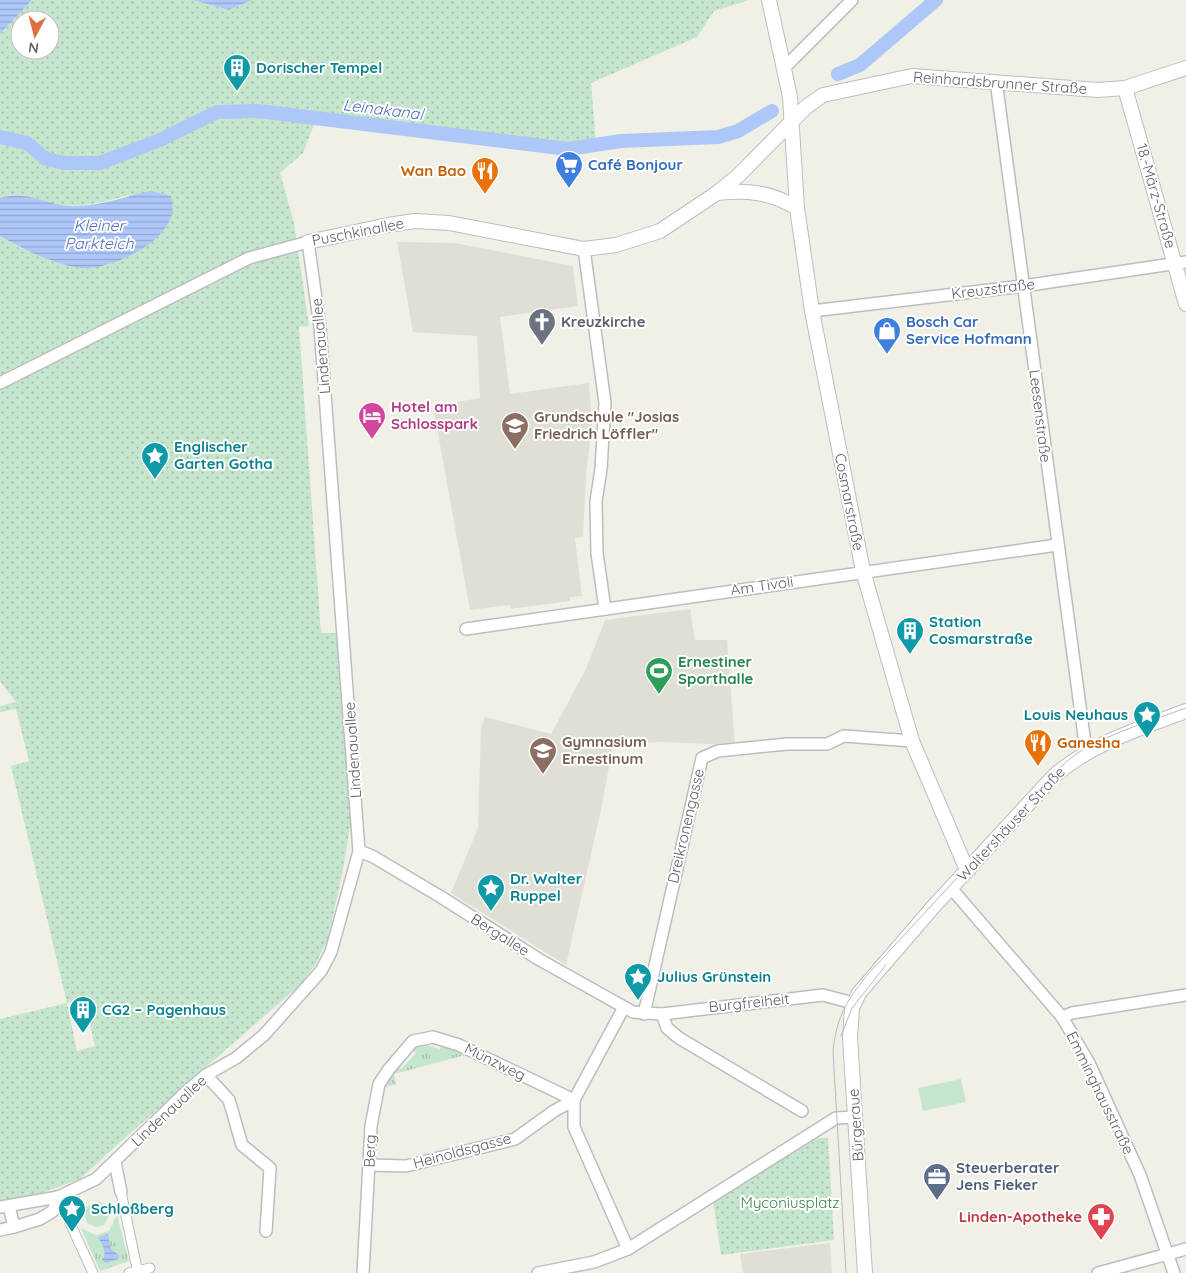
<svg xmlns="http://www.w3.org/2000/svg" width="1186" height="1273" font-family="Quicksand,sans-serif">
<defs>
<pattern id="grass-tufts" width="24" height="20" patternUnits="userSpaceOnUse" patternTransform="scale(1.25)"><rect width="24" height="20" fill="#c6e5cd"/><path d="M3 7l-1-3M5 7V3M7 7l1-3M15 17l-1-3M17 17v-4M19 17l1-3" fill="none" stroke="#a4bdaa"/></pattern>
<pattern id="park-dots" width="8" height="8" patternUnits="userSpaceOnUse" patternTransform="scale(1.25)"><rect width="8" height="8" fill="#c6e5cd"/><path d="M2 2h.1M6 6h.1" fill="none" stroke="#a4bdaa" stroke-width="1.8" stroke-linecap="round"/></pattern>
<pattern id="water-rules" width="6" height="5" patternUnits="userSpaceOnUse" patternTransform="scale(1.25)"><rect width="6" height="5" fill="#aec7f9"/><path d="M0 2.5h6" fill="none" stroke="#91a5cd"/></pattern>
</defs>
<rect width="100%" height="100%" fill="#f0f0e7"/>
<!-- education -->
<g fill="#dfdfd5">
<polygon points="397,242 455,243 573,266 578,306 500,317 510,394 589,383 592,425 586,475 583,537 575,538 582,596 570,597 570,601 511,609 510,605 470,610 433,406 480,398 477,336 413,332"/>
<polygon points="690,609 695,640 727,640 735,745 662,742 613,744 602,805 566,965 451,893 478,828 481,728 485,717 551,734 586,669 605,620"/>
<polygon points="830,1243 832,1273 743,1273 740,1254"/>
</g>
<!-- grass -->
<g fill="url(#grass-tufts)">
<polygon points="419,1043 440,1049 442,1045 469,1054 394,1074 396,1084 386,1087 396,1066 401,1069 416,1053 412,1049"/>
<polygon points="98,1201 106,1205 110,1213 104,1225 96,1227 87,1223 84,1215 86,1207"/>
<polygon points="117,1215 129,1261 100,1271 81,1228 96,1235 109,1231"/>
</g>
<!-- park -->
<g fill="url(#park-dots)" fill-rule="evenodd">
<path d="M 32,0 L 193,0 L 229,10 L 252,0 L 749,0 L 714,11 L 697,37 L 591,83 L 596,144 L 527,140 L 319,112 L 303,153 L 280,173 L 294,223 L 309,326 L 299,327 L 321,633 L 336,633 L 351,821 L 342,874 L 328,939 L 315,965 L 301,984 L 119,1143 L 80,1179 L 36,1195 L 0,1201 L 0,1019 L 67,1003 L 11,766 L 29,761 L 16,709 L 0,712 L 0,706 L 16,702 L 0,681 L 0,236 L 20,248 L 82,268 L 107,265 L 130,255 L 129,195 C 105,202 81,208 56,205 C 32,201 25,189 0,198 L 0,34 ZM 20,20 L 50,20 L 50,50 L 20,50 ZM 84,999 L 95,1046 L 77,1051 L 67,1003 Z"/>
<polygon points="819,1138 828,1138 834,1240 721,1255 713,1200"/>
</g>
<!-- pitch -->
<polygon fill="#c6e5cd" points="961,1079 966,1102 923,1111 918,1088"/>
<!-- water -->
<g fill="url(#water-rules)">
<polygon points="0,0 32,0 0,34"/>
<polygon points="193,0 252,0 229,10"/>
<path d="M 151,191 L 171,196 C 172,202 173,209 172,215 C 163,245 111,270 81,268 C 56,265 22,249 0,236 L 0,198 C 29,188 47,208 78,206 C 103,205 127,196 151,191 Z"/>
<path d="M 108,1234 L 111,1249 L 120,1256 L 118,1259 L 106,1263 L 102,1260 C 108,1251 102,1245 98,1237 Z"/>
</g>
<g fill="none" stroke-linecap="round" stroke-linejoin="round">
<!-- canal -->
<g stroke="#aec7f9" stroke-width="14">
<polyline points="838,74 860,65 936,0"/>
<polyline points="0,137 27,143 46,159 64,163 100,163 160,140 217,112 258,111 568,149 621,141 718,137 738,131 772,111"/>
</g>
<defs>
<g id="pedestrian">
<polyline points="121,1192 138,1273"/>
<polyline points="65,1212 93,1273"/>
<polyline points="129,1273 150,1268"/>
</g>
<g id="minor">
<polyline points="785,67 852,0"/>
<polyline points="996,81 1086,751"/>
<polyline points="584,249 605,403 601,469 596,501 597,553 605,609"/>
<polyline points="812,311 1023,286 1186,262"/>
<polyline points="0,383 249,258 308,242 320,327 359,851 331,952 321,971 264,1035 236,1058 206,1075 186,1092 96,1179 58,1197 0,1207"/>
<polyline points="466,629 1057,545"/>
<polyline points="359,851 372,856 441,897 540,960 633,1012 662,1014 823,995 853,1003"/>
<polyline points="951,888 1062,1017 1089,1063 1140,1175 1174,1273"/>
<polyline points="623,1009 574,1100 574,1127 628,1249"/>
<polyline points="644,1014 702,758 718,751 787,744 827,744 844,736 912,741"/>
<polyline points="662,1014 667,1028 679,1038 802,1111"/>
<polyline points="1062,1017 1072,1013 1186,995"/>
<polyline points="206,1075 229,1100 242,1145 270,1168 266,1231"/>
<polyline points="115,1162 121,1192"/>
<polyline points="370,1165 406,1166 515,1139 554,1111 574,1100"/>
<polyline points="58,1197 65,1212"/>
<polyline points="9,1206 14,1227 40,1219 53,1211 58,1197"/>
<polyline points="0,1230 14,1227"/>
<polyline points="363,1273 371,1126 379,1084 389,1069 413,1041 433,1037 459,1045 574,1100"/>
<polyline points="538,1273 594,1262 628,1249 836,1118 855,1117"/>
<polyline points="1098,1273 1186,1249"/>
</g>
<g id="tertiary">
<polyline points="769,0 790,97 797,208 812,311 863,571 912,741 964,863 969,869"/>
<polyline points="1125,88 1186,304"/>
<path d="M 717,193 C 747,190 771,192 797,208"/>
<polyline points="308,242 388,225 415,221 449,223 584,249 616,245 660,231 717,193 738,176 806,107 823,95 912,76 1098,90 1125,88 1186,68"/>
<path d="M 865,1273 L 850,1038 L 852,1008 L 859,993 L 934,906 L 1054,776 C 1092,743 1139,729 1186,711"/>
</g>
</defs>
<!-- pedestrian casing -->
<use href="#pedestrian" stroke="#bcbdc2" stroke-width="11"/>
<!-- minor casing -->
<use href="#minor" stroke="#bcbdc2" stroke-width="14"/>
<!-- tertiary casing -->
<use href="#tertiary" stroke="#bcbdc2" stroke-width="16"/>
<!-- pedestrian -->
<use href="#pedestrian" stroke="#fff" stroke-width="9"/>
<!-- minor -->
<use href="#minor" stroke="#fff" stroke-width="11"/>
<!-- tertiary -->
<use href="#tertiary" stroke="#fff" stroke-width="14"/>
<!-- tram -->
<g stroke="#b9b9ba" stroke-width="1">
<polyline points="841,1036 852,1008 886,965"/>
<path d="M 846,1273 L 833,1051 C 837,1015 847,1000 869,973 L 1053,774 C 1063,765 1074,754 1086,748 C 1117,731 1153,720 1186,708"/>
</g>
</g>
<!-- icons -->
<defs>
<symbol id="building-pin" viewBox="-11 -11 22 30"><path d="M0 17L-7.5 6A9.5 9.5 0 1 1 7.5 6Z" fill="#0f9aa8" stroke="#fff"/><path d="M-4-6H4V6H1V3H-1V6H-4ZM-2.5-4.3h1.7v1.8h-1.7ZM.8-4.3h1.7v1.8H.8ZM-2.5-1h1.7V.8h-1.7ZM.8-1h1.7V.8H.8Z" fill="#fff"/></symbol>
<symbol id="supermarket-pin" viewBox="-11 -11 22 30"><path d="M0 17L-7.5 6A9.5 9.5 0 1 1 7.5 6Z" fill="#3f7fe0" stroke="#fff"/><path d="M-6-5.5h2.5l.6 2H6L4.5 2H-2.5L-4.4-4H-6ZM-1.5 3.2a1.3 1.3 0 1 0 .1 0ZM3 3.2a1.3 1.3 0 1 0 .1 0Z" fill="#fff"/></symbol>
<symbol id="restaurant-pin" viewBox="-11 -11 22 30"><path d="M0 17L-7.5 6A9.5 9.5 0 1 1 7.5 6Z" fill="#e8710a" stroke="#fff"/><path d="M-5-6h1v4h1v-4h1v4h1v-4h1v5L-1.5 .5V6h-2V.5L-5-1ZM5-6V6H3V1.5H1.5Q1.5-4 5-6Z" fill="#fff"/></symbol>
<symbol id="church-pin" viewBox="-11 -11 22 30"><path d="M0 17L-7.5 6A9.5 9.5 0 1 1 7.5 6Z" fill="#6b7280" stroke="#fff"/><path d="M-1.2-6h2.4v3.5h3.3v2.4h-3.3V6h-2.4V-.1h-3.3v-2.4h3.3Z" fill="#fff"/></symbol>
<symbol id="shop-pin" viewBox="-11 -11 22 30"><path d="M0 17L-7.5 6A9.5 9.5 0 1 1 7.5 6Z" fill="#3f7fe0" stroke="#fff"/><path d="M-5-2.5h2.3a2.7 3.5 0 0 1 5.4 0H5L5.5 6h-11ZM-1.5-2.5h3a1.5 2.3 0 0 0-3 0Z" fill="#fff"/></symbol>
<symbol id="hotel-pin" viewBox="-11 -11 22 30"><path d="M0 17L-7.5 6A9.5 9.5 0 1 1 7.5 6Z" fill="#d1479c" stroke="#fff"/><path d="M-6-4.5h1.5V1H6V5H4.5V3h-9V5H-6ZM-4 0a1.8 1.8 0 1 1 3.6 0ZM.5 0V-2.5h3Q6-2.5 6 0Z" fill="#fff"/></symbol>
<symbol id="school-pin" viewBox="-11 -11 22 30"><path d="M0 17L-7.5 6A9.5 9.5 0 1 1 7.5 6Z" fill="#8d6e63" stroke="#fff"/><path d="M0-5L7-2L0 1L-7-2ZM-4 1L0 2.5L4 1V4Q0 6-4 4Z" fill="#fff"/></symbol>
<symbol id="sight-pin" viewBox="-11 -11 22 30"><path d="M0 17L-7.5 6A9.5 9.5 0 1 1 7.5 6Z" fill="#0f9aa8" stroke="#fff"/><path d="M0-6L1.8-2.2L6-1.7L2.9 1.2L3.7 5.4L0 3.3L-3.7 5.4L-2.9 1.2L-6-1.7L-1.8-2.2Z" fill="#fff"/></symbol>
<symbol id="stadium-pin" viewBox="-11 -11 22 30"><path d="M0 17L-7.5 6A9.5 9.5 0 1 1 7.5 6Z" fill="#2e9e5b" stroke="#fff"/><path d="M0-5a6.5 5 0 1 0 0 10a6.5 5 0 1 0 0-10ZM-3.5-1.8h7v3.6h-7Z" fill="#fff"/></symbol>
<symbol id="office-pin" viewBox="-11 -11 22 30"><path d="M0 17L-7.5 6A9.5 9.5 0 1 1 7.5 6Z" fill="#5c6f8a" stroke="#fff"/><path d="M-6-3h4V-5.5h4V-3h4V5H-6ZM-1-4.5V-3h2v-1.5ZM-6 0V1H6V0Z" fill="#fff"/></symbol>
<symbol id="pharmacy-pin" viewBox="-11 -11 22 30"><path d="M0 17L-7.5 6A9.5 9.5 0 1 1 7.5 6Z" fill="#e0444e" stroke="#fff"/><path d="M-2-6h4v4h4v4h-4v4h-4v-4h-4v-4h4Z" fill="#fff"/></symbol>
</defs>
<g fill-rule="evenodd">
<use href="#building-pin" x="221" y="52" width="32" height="43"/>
<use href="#supermarket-pin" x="553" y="149" width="32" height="43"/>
<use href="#restaurant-pin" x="469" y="155" width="32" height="43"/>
<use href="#church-pin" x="526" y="306" width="32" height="43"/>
<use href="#shop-pin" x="871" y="315" width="32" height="43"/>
<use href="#hotel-pin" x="356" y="400" width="32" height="43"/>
<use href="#school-pin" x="499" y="410" width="32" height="43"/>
<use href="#sight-pin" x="139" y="440" width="32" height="43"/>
<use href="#building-pin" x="894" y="615" width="32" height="43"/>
<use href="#stadium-pin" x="643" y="655" width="32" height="43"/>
<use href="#sight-pin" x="1131" y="699" width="32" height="43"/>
<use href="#restaurant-pin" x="1022" y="727" width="32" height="43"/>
<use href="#school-pin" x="527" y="735" width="32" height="43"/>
<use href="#sight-pin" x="475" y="872" width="32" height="43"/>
<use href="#sight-pin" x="622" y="961" width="32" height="43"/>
<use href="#building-pin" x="67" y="994" width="32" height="43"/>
<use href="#office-pin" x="921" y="1161" width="32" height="43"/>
<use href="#sight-pin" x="56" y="1193" width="32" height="43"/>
<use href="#pharmacy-pin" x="1085" y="1201" width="32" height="43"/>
</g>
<g text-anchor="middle" stroke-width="4" stroke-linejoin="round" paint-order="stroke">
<!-- culture labels -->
<g font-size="15" font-weight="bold" fill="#0d838f" stroke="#fff" text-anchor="start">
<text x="256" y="73">Dorischer Tempel</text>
<text x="174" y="452">Englischer<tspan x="174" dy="17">Garten Gotha</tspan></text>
<text x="929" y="627">Station<tspan x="929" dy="17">Cosmarstraße</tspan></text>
<text x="1128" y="720" text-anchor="end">Louis Neuhaus</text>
<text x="510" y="884">Dr. Walter<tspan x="510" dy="17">Ruppel</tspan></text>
<text x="657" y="982">Julius Grünstein</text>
<text x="102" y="1015">CG2 – Pagenhaus</text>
<text x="91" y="1214">Schloßberg</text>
</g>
<!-- street labels -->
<g font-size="15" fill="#5f6066" stroke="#fff">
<text transform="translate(1000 83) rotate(4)" y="5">Reinhardsbrunner Straße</text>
<text transform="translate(1156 196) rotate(74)" y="5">18.-März-Straße</text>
<text transform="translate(358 232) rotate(-11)" y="5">Puschkinallee</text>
<text transform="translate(993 289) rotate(-7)" y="5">Kreuzstraße</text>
<text transform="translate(321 346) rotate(-95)" y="5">Lindenauallee</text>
<text transform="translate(1040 416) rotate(83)" y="5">Leesenstraße</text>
<text transform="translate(849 502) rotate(79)" y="5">Cosmarstraße</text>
<text transform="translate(762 586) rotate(-8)" y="5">Am Tivoli</text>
<text transform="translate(353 750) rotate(-94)" y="5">Lindenauallee</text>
<text transform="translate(1011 824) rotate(-47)" y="5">Waltershäuser Straße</text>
<text transform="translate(686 826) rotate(-77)" y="5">Dreikronengasse</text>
<text transform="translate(500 935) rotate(32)" y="5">Bergallee</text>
<text transform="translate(749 1003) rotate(-6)" y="5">Burgfreiheit</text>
<text transform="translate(495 1062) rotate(26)" y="5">Münzweg</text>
<text transform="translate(1100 1093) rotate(64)" y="5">Emminghausstraße</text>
<text transform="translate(169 1111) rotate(-43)" y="5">Lindenauallee</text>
<text transform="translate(856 1125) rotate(-94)" y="5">Bürgeraue</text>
<text transform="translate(370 1151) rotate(-88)" y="5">Berg</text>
<text transform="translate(462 1151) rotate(-15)" y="5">Heinoldsgasse</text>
</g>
<!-- shop labels -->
<g font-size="15" font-weight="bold" fill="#366cbe" stroke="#fff" text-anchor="start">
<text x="588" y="170">Café Bonjour</text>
<text x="906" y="327">Bosch Car<tspan x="906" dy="17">Service Hofmann</tspan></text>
</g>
<!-- food labels -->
<g font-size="15" font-weight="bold" fill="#c56008" stroke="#fff" text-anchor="end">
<text x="466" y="176">Wan Bao</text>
<text x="1057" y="748" text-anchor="start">Ganesha</text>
</g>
<!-- worship labels -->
<g font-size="15" font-weight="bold" fill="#5b616d" stroke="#fff" text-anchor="start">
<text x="561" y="327">Kreuzkirche</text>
</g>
<!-- hotel labels -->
<g font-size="15" font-weight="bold" fill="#b23c85" stroke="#fff" text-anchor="start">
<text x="391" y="412">Hotel am<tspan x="391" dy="17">Schlosspark</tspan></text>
</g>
<!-- education labels -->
<g font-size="15" font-weight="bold" fill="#785e54" stroke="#fff" text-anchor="start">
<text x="534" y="422">Grundschule "Josias<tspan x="534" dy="17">Friedrich Löffler"</tspan></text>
<text x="562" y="747">Gymnasium<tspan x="562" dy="17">Ernestinum</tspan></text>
</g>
<!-- leisure labels -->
<g font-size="15" font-weight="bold" fill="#27864d" stroke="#fff" text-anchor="start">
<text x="678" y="667">Ernestiner<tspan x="678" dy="17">Sporthalle</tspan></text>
</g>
<!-- service labels -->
<g font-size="15" font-weight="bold" fill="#4e5e75" stroke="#fff" text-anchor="start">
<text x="956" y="1173">Steuerberater<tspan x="956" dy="17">Jens Fieker</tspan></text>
</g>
<!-- park labels -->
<g font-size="15" fill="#3b814e" stroke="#fff">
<text x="790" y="1208">Myconiusplatz</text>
</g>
<!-- health labels -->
<g font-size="15" font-weight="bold" fill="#be3a42" stroke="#fff" text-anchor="end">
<text x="1082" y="1222">Linden-Apotheke</text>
</g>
<!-- water labels -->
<g font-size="16" font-style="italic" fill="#516dbc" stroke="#fff">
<text transform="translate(383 109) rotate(7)" y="6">Leinakanal</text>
<text x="99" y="231">Kleiner<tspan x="99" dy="18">Parkteich</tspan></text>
</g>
</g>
<!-- north arrow -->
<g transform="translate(35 35) rotate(187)"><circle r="24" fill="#ffffff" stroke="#bfbfc2"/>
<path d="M0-4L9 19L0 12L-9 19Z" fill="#de6f3f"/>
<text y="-8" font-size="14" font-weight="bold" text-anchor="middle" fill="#5f6066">N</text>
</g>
</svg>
